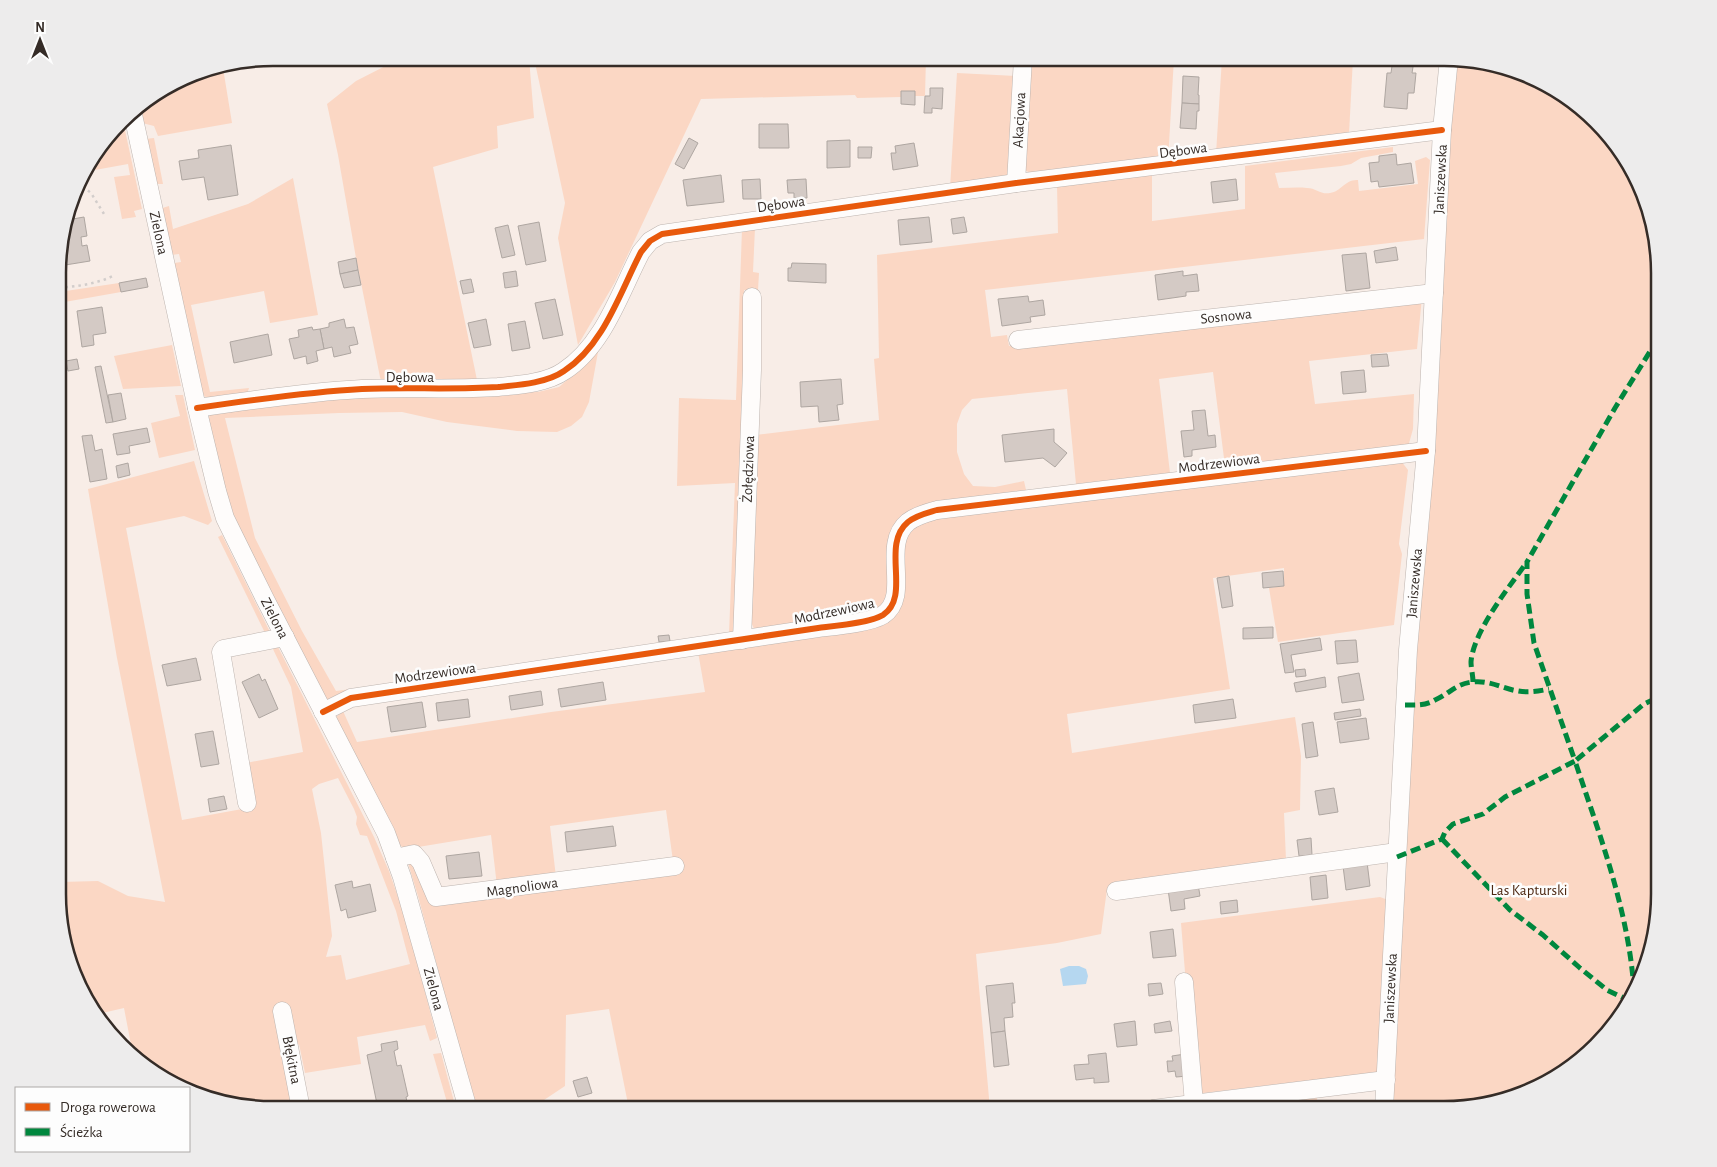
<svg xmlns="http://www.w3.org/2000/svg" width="1717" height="1167" font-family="'Alegreya Sans',sans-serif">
<rect width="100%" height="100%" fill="#f8ede7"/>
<!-- green -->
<g fill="#fbd7c4" fill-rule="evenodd">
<polygon points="401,58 529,58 534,118 497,126 498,148 433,167 477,380 382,384 380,377 356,258 338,155 327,104 356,81"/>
<polygon points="534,58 926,58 925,96 915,96 915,91 901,91 901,97 857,98 855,95 701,99 615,282 578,345 558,238 565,203"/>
<polygon points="1029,58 1174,58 1168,161 1032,174 1021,168"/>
<polygon points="1222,58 1353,58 1349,134 1216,154"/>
<polygon points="1456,59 1513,69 1564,94 1631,166 1659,259 1659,908 1648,963 1623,1014 1551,1081 1458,1109 1388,1109 1428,363"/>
<polygon points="223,68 232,123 158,136 154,126 142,123 138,106 191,74"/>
<polygon points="957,73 1016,76 1009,181 950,188"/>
<polygon points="123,121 142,209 134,211 136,217 122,219 114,177 130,175 128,164 84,172 116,130 120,129 119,126"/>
<polygon points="154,138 163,184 155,184 145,139"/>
<path d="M 1393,147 L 1393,152 L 1361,158 L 1351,164 L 1341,166 L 1275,173 L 1279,188 C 1288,188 1298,187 1307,188 C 1316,188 1321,195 1330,193 C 1342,191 1345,179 1358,180 L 1359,191 L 1418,184 L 1415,161 L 1426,157 L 1430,160 L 1424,239 L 985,290 L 991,337 L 1007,335 L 1009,346 L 1422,297 L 1417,349 L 1309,361 L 1315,404 L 1414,394 L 1413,429 L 1408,447 L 1225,466 L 1213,372 L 1159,379 L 1170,473 L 1076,484 L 1067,389 L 972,399 L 962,410 L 957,424 L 957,452 L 964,474 L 973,486 L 995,487 L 1024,481 L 1026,490 L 956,499 L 1398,457 L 1408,470 L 1399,544 L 1402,554 L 1394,625 L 1278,642 L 1269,588 L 1284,586 L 1284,568 L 1213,578 L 1230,689 L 1067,714 L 1072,753 L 1295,717 L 1301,756 L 1300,810 L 1284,813 L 1286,860 L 1107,889 L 1101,934 L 1057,943 L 976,954 L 990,1109 L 629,1109 L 609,1009 L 566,1015 L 565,1086 L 541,1102 L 514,1109 L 476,1109 L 418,896 L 408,863 L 409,859 L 436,904 L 673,861 L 666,810 L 550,826 L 556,877 L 497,886 L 491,835 L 406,849 L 399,845 L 336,717 L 343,711 L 357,742 L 551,712 L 705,692 L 698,652 L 894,616 L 899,613 L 880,611 L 755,631 L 751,622 L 755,435 L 879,420 L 874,359 L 879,358 L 877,255 L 1058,233 L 1057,185 L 1152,172 L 1152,221 L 1245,209 L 1245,166 Z"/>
<polygon points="293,178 318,315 270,323 264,291 191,305 210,392 249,388 247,394 208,398 202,395 174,263 181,262 179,254 171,255 159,209 169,206 173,229 248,204"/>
<polygon points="755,228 753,272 759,273 758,290 744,290 748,342 734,633 729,634 735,483 677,486 679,398 736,400 742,229"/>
<polygon points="119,283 121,292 59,303 59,292"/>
<polygon points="600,341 589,402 582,417 571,426 557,432 517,431 447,422 402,412 339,413 225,418 255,538 302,631 336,691 382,685 328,701 322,698 237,527 222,479 207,419 212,413 356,397 538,392 559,387 573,375"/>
<polygon points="172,345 181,386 123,389 114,356"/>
<polygon points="175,395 183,395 195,450 159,458 151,423 180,416"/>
<path d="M 194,461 L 212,521 L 208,525 L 184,516 L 126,528 L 182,820 L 253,807 L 246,763 L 303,752 L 291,687 L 272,647 L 277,645 L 374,837 L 389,871 L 407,923 L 437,1038 L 430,1041 L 425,1025 L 357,1037 L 361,1064 L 305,1073 L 299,1044 L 283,1061 L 293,1099 L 254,1106 L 204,1098 L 189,1091 L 189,1088 L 184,1088 L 153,1073 L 132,1050 L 124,1008 L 98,1014 L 87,1002 L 59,922 L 59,880 L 60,882 L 98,881 L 128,896 L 165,902 L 117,658 L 88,489 ZM 338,778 L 354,809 L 357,817 L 356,824 L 360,835 L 367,836 L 396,911 L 410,964 L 346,980 L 341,955 L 326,957 L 332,936 L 321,833 L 312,789 L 319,784 Z"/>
<polygon points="222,535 271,634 266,635 218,537"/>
<polygon points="1380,897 1388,900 1380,1072 1195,1094 1181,923"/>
<polygon points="441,1053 456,1109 449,1109 433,1054"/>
<polygon points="1317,1098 1316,1109 1203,1109"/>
</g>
<!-- water -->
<polygon fill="#b5d7f0" points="1069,966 1079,966 1086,969 1088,976 1086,984 1063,986 1060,969"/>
<!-- building -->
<g fill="#d4cac5" stroke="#aea6a1">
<polygon points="1393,59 1414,61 1412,73 1416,73 1414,93 1408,93 1407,109 1384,107 1387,73 1391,73"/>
<polygon points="1183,76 1199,77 1198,95 1199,95 1199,104 1182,103"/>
<polygon points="930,88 943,88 942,109 932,108 932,113 924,113 925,96 930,96"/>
<polygon points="901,91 915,91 915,105 901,104"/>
<polygon points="1182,103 1199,104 1199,111 1197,111 1196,129 1180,128"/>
<polygon points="759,124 788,124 789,148 759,148"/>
<polygon points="689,138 698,143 684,169 675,164"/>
<polygon points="850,140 850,167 827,168 827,141"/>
<polygon points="914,143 918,166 893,170 891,153 896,153 895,146"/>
<polygon points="231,145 238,195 208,200 204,177 182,180 179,161 199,158 198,150"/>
<polygon points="858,147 872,147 871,158 858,158"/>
<polygon points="1396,154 1397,165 1411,163 1414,183 1379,187 1378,181 1371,182 1369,163 1379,162 1379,156"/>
<polygon points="721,175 724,202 687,206 683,180"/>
<polygon points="760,179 761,199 743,199 742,180"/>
<polygon points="806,179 807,198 794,198 794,193 788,193 787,180"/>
<polygon points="1236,179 1238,200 1213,203 1211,182"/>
<polygon points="84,217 87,236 81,237 82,246 87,245 90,261 59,266 59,255 61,255 59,245 67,220"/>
<polygon points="929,217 932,242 900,245 898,220"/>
<polygon points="964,217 967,232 953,234 951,219"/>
<polygon points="539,222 546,261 526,265 518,226"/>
<polygon points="508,225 515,255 502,258 495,228"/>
<polygon points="1396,247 1398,260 1376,263 1374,251"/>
<polygon points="1366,253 1370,288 1346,291 1342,255"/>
<polygon points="356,258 358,270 340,274 338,262"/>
<polygon points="792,263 826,264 826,283 788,281 788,268 791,268"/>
<polygon points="358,270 361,285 344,288 340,274"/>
<polygon points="516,271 518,286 505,288 503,273"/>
<polygon points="1183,271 1183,276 1197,274 1199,291 1186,292 1186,296 1158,300 1155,275"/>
<polygon points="146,278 148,287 121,292 119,283"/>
<polygon points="471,279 474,292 463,294 460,281"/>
<polygon points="1028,296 1029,302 1043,300 1045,315 1030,317 1031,322 1002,326 998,299"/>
<polygon points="555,299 563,335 543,339 535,303"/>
<polygon points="102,307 106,333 93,335 94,345 82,347 77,311"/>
<polygon points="344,319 346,328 354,327 358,344 349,346 351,353 334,357 332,347 324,349 320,329 329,327 329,323"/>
<polygon points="486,319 491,345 474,348 468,323"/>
<polygon points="525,321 530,348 512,351 508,324"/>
<polygon points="312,327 313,330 320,329 324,349 316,351 318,361 307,364 306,356 294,359 289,339 299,337 298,330"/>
<polygon points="268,334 272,355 234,363 230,342"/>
<polygon points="1387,354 1389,366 1372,367 1371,355"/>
<polygon points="77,359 79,369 68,371 66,361"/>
<polygon points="101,366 113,422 106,423 95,367"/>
<polygon points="1364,370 1366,392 1343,394 1341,372"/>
<polygon points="841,379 843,404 837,405 839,420 819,422 818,406 801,407 800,382"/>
<polygon points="121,393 126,419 113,422 108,395"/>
<polygon points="1205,410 1208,436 1215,435 1216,447 1192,450 1192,456 1184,457 1181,431 1194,430 1192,411"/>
<polygon points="147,428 150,442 129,446 130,453 117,455 113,434"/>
<polygon points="1054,429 1054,442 1067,453 1055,467 1043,458 1005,462 1002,435"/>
<polygon points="92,435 95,451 102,449 107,479 90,482 82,436"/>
<polygon points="128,463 130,475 118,478 116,466"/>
<polygon points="1283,571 1284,586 1263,588 1262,573"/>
<polygon points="1229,576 1233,606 1222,608 1217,578"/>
<polygon points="1273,627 1273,638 1243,639 1243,628"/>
<polygon points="669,635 670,641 659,642 658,636"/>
<polygon points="1320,638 1322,650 1291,655 1294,672 1285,673 1280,644"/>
<polygon points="1356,640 1358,662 1337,664 1335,641"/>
<polygon points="196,658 201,680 167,686 162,665"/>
<polygon points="1305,669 1306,676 1296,677 1295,670"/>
<polygon points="1359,673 1364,700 1342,703 1338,677"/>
<polygon points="259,674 262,681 265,679 278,709 259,718 242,682"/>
<polygon points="1325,677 1326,687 1296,692 1294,683"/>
<polygon points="603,682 606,700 561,707 558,689"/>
<polygon points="541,691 543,705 511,710 509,696"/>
<polygon points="468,699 470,717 438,721 436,703"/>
<polygon points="1233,699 1236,718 1195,723 1193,705"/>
<polygon points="422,702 426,727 391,732 387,707"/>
<polygon points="1360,709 1361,716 1335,720 1334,713"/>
<polygon points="1366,718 1369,739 1340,743 1337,722"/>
<polygon points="1313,722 1318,756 1306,758 1302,724"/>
<polygon points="213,731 219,764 201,767 195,734"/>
<polygon points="1334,788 1338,812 1319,815 1315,791"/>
<polygon points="224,796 227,809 210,812 208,799"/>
<polygon points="613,826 616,846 567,852 565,832"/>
<polygon points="1311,838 1312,855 1299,856 1297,840"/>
<polygon points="479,852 482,876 449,879 446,856"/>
<polygon points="1367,862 1370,886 1346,890 1343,866"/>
<polygon points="1326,875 1328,898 1312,900 1310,877"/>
<polygon points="352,881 353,888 370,884 376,911 348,918 346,909 341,911 335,885"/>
<polygon points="1198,884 1200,896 1184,899 1185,909 1171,911 1168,889"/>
<polygon points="1237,900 1238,912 1221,914 1220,902"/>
<polygon points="1173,929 1176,956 1153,958 1150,932"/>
<polygon points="1013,983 1015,1003 1012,1003 1013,1017 1004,1018 1005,1031 991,1033 986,986"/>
<polygon points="1161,983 1163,994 1149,996 1148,984"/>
<polygon points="1135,1021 1137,1045 1117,1047 1114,1024"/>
<polygon points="1170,1021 1172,1031 1155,1033 1154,1024"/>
<polygon points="1005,1031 1009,1065 994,1067 991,1033"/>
<polygon points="397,1041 398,1049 394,1051 397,1066 401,1065 408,1096 406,1097 408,1107 396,1109 378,1109 367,1055 382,1051 381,1044"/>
<polygon points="1106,1053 1109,1082 1094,1083 1094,1078 1076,1080 1074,1065 1089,1064 1088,1055"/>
<polygon points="1185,1054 1188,1076 1176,1077 1175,1071 1168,1072 1167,1061 1173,1061 1172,1056"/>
<polygon points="587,1077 592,1093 578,1097 573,1081"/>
</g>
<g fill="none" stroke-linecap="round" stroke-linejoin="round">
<defs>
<g id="minor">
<polyline points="132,110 197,408 217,491 225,518 265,599 386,833 402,877 468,1109"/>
<polyline points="1016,183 1023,58"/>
<polyline points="1018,340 1434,293"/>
<path d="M 197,408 C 251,400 307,392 362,389 C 408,387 453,390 498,387 C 519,385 547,383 564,371 C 604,345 620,292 641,252 L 650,241 L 662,234 L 1016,183 L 1442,130"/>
<polyline points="742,640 752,370 752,297"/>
<path d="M 323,712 L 351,698 L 818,628 C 834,626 870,623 883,615 C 912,596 880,545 908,522 C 917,515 927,513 937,510 L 1426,451"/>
<polyline points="247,803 221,652 223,649 285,637"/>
<polyline points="395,858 414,854 421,862 436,897 675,866"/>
<polyline points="1116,891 1397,852"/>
<polyline points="1184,982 1194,1104"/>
<polyline points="282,1011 301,1109"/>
<polyline points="1153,1109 1386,1080"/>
<polyline points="1384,1109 1408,650 1426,451 1442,130 1449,58"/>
</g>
</defs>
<!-- minor casing -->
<use href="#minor" stroke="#bdb4af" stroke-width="19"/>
<!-- path -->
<g stroke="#d2cdcb" stroke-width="2.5" stroke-dasharray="2.5 4" stroke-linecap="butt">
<polyline points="77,186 81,185 91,193 104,214"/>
<path d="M 59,288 C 79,286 97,284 115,275"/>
</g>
<!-- minor -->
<use href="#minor" stroke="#fefcfb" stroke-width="18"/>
<!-- quiet -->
<g stroke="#00873e" stroke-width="5" stroke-dasharray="10 5" stroke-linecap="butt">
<path d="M 1473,682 C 1473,675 1471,668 1471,662 C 1473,632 1509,587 1527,562"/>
<path d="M 1405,705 C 1416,705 1425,706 1435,700 C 1449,694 1457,683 1473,682 C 1490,680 1503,689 1518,691 C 1529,693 1539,691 1549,689"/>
<polyline points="1442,839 1510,910 1543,935 1580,968 1607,990 1630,1001"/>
<polyline points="1397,857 1442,839 1445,832 1453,824 1483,814 1505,797 1575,761 1534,643 1527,594 1527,562 1615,408 1659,337"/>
<path d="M 1634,991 C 1629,912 1600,836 1575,761 L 1644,704 L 1659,697"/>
</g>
<defs>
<g id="cycleway">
<path d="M 197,408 C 251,400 307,392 362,389 C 408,387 453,390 498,387 C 519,385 547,383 564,371 C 604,345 620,292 641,252 L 650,241 L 662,234 L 1016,183 L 1442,130"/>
<path d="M 323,712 L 351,698 L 818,628 C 834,626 870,623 883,615 C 912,596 880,545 908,522 C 917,515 927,513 937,510 L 1426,451"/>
</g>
</defs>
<!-- cycleway casing -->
<use href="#cycleway" stroke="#fdfdfd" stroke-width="9"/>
<!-- cycleway -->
<use href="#cycleway" stroke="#e8590c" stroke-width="6"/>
</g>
<g text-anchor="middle" stroke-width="5" stroke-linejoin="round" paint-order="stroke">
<!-- street labels -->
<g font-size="15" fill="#352c27" stroke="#fdfdfd">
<text transform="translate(1019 120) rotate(-87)" y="5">Akacjowa</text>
<text transform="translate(1183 150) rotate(-7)" y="5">Dębowa</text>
<text transform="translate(1440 179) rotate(-87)" y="5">Janiszewska</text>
<text transform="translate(781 204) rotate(-8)" y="5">Dębowa</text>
<text transform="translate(159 233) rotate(78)" y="5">Zielona</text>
<text transform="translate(1226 316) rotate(-6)" y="5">Sosnowa</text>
<text x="410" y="382">Dębowa</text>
<text transform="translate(1219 463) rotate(-7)" y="5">Modrzewiowa</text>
<text transform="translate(748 469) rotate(-88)" y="5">Żołędziowa</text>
<text transform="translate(1414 583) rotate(-85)" y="5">Janiszewska</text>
<text transform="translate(834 611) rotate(-12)" y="5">Modrzewiowa</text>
<text transform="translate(275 618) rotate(63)" y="5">Zielona</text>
<text transform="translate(435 673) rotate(-8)" y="5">Modrzewiowa</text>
<text transform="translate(522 887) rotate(-8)" y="5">Magnoliowa</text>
<text transform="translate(1390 988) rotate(-87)" y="5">Janiszewska</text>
<text transform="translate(434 989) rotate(75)" y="5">Zielona</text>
<text transform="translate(292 1060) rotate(79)" y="5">Błękitna</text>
</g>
<!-- park labels -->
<g font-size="15" fill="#4d2812" stroke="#fdfdfd">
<text x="1529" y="895">Las Kapturski</text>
</g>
</g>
<!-- crop -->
<path d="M0 0H1717V1167H0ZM273 66H1444A207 207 0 0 1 1651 273V894A207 207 0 0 1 1444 1101H273A207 207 0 0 1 66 894V273A207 207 0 0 1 273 66Z" fill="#edecec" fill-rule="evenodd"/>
<path fill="none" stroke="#352c27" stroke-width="2.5" d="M273 66H1444A207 207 0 0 1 1651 273V894A207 207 0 0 1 1444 1101H273A207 207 0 0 1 66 894V273A207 207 0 0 1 273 66Z"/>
<!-- legend -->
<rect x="15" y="1087" width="175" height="65" fill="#fdfdfd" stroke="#ada9a7"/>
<rect x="25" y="1103" width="25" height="8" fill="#e8590c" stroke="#ada9a7"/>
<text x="60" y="1112" font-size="15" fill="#352c27">Droga rowerowa</text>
<rect x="25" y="1128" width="25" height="8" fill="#00873e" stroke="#ada9a7"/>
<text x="60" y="1137" font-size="15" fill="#352c27">Ścieżka</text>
<!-- north arrow -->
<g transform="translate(40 40)" stroke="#fdfdfd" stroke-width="4" paint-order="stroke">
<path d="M0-4L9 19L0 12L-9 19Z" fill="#352c27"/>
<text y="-8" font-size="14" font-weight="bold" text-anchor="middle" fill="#352c27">N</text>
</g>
</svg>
